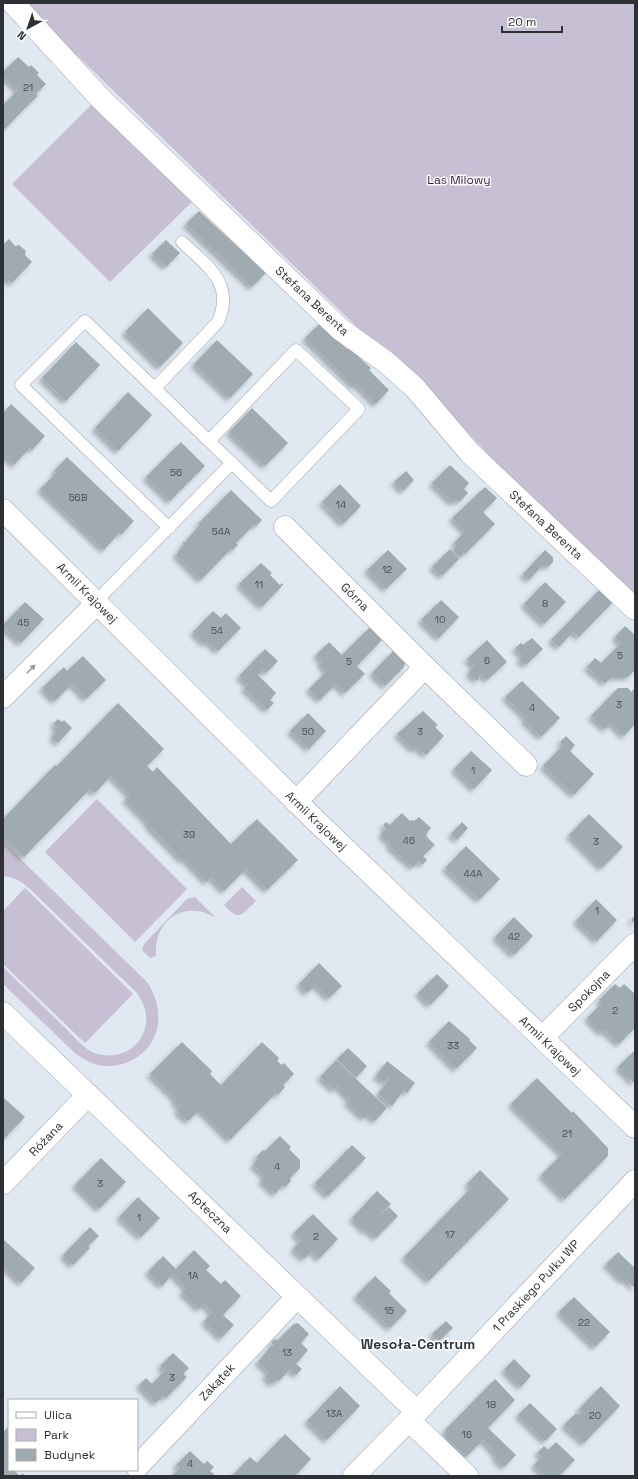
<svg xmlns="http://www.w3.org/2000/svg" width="638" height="1479" font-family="'Space Grotesk',sans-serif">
<defs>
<filter id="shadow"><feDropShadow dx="-3.5" dy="3.5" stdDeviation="2" flood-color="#0004"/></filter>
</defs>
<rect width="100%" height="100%" fill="#e0e8f2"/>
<!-- green -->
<g fill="#c7bfd3">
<polygon points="23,3 635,3 635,602 561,533 427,388 359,329"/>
<polygon points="93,103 193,201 110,282 12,184"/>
<polygon points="97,799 187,889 135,942 45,852"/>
<path d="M 3,842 L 147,982 C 166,1010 162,1048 128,1062 C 119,1066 108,1067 98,1065 C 89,1063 83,1058 76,1054 L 3,984 L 3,967 C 23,987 43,1006 62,1025 C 72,1034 81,1046 92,1052 C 110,1060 133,1054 142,1036 C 150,1021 146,1006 137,993 L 29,888 C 21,881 14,877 3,876 Z"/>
<path d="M 242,887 L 256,901 C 241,915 240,922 224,905 Z"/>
<polygon points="25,888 133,994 85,1043 3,964 3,911"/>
<path d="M 195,897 L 215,917 C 209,915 203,911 197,911 C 170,908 154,931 156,956 L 150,958 L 142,950 L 144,944 L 187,899 Z"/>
</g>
<!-- building -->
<g fill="#9fabb1" filter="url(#shadow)">
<polygon points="18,57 29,67 31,65 39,73 37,75 46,84 36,94 38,96 30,103 5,129 3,127 3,105 18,90 3,76 3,72"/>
<polygon points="199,211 266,273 252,287 186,224"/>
<polygon points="9,239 15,246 19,245 26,251 25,255 32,262 12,283 7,279 3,283 3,245"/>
<polygon points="166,240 180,253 166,267 152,254"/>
<polygon points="148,308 183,343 160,367 125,332"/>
<polygon points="320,323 347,349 349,348 371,368 369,370 389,390 376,404 356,384 354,386 305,338"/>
<polygon points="217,340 253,374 230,398 194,364"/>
<polygon points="76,342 100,365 66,401 42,378"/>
<polygon points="128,392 152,415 118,451 95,428"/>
<polygon points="11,404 45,436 32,450 30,448 14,465 3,454 3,413"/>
<polygon points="252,408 288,443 265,466 229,432"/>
<polygon points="181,442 205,466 170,501 146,477"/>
<polygon points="67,457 134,521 121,535 119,533 104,550 40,489 56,473 54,471"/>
<polygon points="450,465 469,483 464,489 468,493 459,502 456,499 453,503 432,483"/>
<polygon points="406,471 414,480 403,491 394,482"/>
<polygon points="340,484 361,506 343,524 322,502"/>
<polygon points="485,487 497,498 483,512 495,524 465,554 464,553 460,557 453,550 457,546 454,543 465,531 452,518"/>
<polygon points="231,490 262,520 256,526 254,525 236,543 238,545 233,550 231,549 201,580 176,555 184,544 182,543 184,541 185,543 189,537 200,525 198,524"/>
<polygon points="450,549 459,559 442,576 432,567"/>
<polygon points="388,550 407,569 386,589 367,570"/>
<polygon points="545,550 553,557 553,562 549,566 544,566 543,565 529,580 523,574"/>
<polygon points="261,563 272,573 270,575 280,585 282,583 283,585 262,607 239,584"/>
<polygon points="545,582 566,602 544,624 524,604"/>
<polygon points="601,588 614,601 579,637 573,632 559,647 551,640"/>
<polygon points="441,600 459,617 439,638 421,620"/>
<polygon points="25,602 44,619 21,643 3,627 3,625"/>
<polygon points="213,611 221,618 226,613 241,628 218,651 207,641 205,644 193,632"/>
<polygon points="625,626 635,635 635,670 628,677 612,677 605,683 587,667 595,658 601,663 621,643 615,637"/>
<polygon points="370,627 382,640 357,666 365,674 345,693 336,684 320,700 309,689 327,671 320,664 322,661 316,655 329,642 342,655"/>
<polygon points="532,638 543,649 526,665 519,660 523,656 515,648 521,643 523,645"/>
<polygon points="487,640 507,662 487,680 481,674 477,681 469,673 473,666 475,667 467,659"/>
<polygon points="265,649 278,661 266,673 263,670 258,675 276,693 270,700 274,703 267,710 244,688 248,685 239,676"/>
<polygon points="393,651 405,663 404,667 385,686 372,673"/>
<polygon points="83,656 106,680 86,699 72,684 55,701 42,688 64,667 67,671"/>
<polygon points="522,681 560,718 541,737 524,720 526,717 505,697"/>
<polygon points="618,688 628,688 631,692 634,689 635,690 635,724 624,736 611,723 605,729 591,716"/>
<polygon points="118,703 164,749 147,766 153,772 157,767 231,844 257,819 298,860 267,890 246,869 224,891 211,877 207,882 184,858 182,860 147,824 149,823 125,799 130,795 111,776 95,793 90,789 24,857 3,837 3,819 55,765 57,766"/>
<polygon points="423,711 438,725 435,727 444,736 426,755 416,747 414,750 397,734"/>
<polygon points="308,713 326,731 309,749 290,731"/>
<polygon points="58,719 62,722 64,720 72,728 58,743 52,737 56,732 54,730 57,727 53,724"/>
<polygon points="566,736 575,745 570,751 594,774 574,795 543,766 563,745 560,742"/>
<polygon points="471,751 492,770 474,789 454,769"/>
<polygon points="402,813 410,821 412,820 414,821 419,817 431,828 426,834 427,835 426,836 435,845 423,856 427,860 422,865 419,861 413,867 389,846 391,844 381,834 386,829 383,825 386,822 390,825"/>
<polygon points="589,814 623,847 602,868 569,835"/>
<polygon points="462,822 468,828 457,840 451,834"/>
<polygon points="466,846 500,879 479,900 445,868"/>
<polygon points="596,899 617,920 597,941 576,921"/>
<polygon points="635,915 635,924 631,920"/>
<polygon points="514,917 533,936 514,955 495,937"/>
<polygon points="319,963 342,986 329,998 315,985 307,993 299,984"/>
<polygon points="437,974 449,986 430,1005 418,993"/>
<polygon points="615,984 620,988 624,984 635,994 635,1028 619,1044 604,1030 602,1033 587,1018 602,1003 599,1000"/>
<polygon points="449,1021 470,1039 469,1040 477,1048 456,1069 429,1042"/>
<polygon points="182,1042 212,1071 210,1074 221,1085 262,1042 279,1058 277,1061 282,1065 284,1063 294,1074 283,1085 285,1087 278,1095 276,1093 230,1140 200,1110 188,1121 177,1111 180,1107 174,1101 176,1099 150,1074"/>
<polygon points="348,1048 367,1066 356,1078 337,1059"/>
<polygon points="635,1050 635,1084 618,1067"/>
<polygon points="336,1060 387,1108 375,1121 368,1114 364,1118 347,1102 350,1099 337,1086 334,1090 320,1077"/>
<polygon points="387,1061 415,1083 407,1093 404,1090 392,1106 378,1094 389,1079 388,1078 384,1082 376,1076"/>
<polygon points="537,1078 572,1113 573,1111 608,1148 608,1156 565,1199 541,1175 562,1154 511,1104"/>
<polygon points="3,1097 25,1117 3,1140"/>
<polygon points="280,1136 291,1147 289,1149 300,1160 300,1168 290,1178 291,1181 285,1187 282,1186 275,1194 261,1180 265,1176 253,1165 258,1159 256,1157 263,1150 265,1151"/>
<polygon points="352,1145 366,1158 328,1196 315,1183"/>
<polygon points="101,1158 126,1182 99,1209 75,1185"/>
<polygon points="480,1170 509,1199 429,1281 404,1257 471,1188 467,1184"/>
<polygon points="377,1191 391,1204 371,1224 389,1207 398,1216 376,1238 367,1229 365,1231 352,1218"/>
<polygon points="138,1197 160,1218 141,1237 119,1217"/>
<polygon points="313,1214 338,1239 319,1259 312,1251 304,1259 293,1249 301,1240 294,1233"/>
<polygon points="90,1227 99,1236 88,1246 90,1248 73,1265 63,1255"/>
<polygon points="4,1240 35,1268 21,1283 3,1265 3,1241"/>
<polygon points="194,1250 210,1266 206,1270 221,1284 225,1280 241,1296 223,1315 234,1325 221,1338 204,1321 212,1313 204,1304 199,1309 182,1292 186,1288 173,1274 162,1286 148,1272 163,1256 176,1269"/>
<polygon points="618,1252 635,1268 635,1288 625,1279 623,1281 606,1264"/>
<polygon points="375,1276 391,1291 389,1293 407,1311 390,1328 356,1296"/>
<polygon points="574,1297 610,1332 595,1347 559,1312"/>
<polygon points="446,1321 453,1328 439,1341 432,1334"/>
<polygon points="298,1323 309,1334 301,1343 308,1350 296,1364 302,1369 296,1375 290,1369 279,1381 277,1380 272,1384 265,1376 269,1372 258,1362 271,1346 274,1345 271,1342 275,1339 277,1341 294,1324"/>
<polygon points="173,1353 189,1368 183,1374 187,1377 166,1398 163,1396 156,1403 139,1385 146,1378 152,1384 165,1370 160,1366"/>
<polygon points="514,1359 531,1376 521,1387 504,1370"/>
<polygon points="495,1379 515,1400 488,1428 516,1455 504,1467 496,1458 495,1453 483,1440 466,1457 446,1437 446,1429"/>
<polygon points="340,1386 360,1406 327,1440 307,1421"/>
<polygon points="601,1386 620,1406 584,1443 564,1425 576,1413 579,1415 582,1412 579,1409"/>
<polygon points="530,1403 557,1429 545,1441 518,1415"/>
<polygon points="8,1427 9,1470 14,1470 20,1476 22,1473 25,1476 3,1476 3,1432"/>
<polygon points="285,1434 311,1459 295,1476 232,1476 250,1457 257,1463"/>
<polygon points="556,1442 575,1460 559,1476 545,1476 534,1465 542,1457 537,1453 544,1446 548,1450"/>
<polygon points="190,1451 204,1464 207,1461 214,1467 210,1471 214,1474 213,1476 172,1476 180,1468 176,1465"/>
</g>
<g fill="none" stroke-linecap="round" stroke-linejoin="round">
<defs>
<g id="lane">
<path d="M 155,388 L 218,322 C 235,283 207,266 182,242"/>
<polyline points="169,528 21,385 85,321 271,501 359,409 296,350 209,441"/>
<polyline points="97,603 106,591 232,463"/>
</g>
<g id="street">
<polyline points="13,3 100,98 340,329 386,362 415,388 470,453 635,609"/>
<polyline points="285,527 425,667 526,765"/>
<polyline points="3,697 97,603"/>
<polyline points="296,802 425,667"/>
<polyline points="3,1013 417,1412"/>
<polyline points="542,1038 635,944"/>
<polyline points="3,1183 88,1095"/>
<polyline points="409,1420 467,1476"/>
<polyline points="137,1467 297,1297"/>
</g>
<g id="secondary">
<polyline points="3,510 314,819 635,1127"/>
<polyline points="354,1476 417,1412 635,1181"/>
</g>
</defs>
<!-- lane casing -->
<use href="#lane" stroke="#9ba3ac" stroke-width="13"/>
<!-- street casing -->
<use href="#street" stroke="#9ba3ac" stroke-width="23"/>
<!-- secondary casing -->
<use href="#secondary" stroke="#9ba3ac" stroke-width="23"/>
<!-- lane -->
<use href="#lane" stroke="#fff" stroke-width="12"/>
<!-- street -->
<use href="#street" stroke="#fff" stroke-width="22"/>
<!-- secondary -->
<use href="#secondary" stroke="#fff" stroke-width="22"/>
</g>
<!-- one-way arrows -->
<defs><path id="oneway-solid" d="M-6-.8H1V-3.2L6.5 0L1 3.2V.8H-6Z"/></defs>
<use fill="#96989a" href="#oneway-solid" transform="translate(31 669) rotate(-45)"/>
<g text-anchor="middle" stroke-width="3" stroke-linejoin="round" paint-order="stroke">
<!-- number labels -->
<g font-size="10" fill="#4a4f53">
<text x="28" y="91">21</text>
<text x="176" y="476">56</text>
<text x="78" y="501">56B</text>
<text x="341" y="508">14</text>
<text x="221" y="535">54A</text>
<text x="387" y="573">12</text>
<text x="259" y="588">11</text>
<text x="545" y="607">8</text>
<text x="440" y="623">10</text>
<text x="23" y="626">45</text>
<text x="217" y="634">54</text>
<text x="620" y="659">5</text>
<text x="487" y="664">6</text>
<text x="349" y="665">5</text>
<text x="619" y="708">3</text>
<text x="532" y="711">4</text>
<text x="308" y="735">50</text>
<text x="420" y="735">3</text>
<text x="473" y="774">1</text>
<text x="189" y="838">39</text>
<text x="409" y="844">46</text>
<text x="596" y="845">3</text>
<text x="473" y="877">44A</text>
<text x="597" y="914">1</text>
<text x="514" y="940">42</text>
<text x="615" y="1014">2</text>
<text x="453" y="1049">33</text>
<text x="567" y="1137">21</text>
<text x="277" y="1170">4</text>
<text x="100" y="1187">3</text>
<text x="139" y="1221">1</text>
<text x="450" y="1238">17</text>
<text x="316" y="1240">2</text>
<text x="193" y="1279">1A</text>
<text x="389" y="1314">15</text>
<text x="584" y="1326">22</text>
<text x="287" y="1356">13</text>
<text x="172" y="1381">3</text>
<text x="491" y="1408">18</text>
<text x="334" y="1417">13A</text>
<text x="595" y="1419">20</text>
<text x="467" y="1438">16</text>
<text x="190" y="1467">4</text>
</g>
<!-- park labels -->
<g font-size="12" fill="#311e45" stroke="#fff">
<text x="459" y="184">Las Milowy</text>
</g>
<!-- street labels -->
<g font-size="12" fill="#2d3034" stroke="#fff">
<text transform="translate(312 301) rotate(43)" y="4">Stefana Berenta</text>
<text transform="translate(546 525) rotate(43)" y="4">Stefana Berenta</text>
<text transform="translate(87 593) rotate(45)" y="4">Armii Krajowej</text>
<text transform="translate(355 597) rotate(45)" y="4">Górna</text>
<text transform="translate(316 821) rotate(44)" y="4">Armii Krajowej</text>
<text transform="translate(589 991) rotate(-45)" y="4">Spokojna</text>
<text transform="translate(550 1046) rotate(44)" y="4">Armii Krajowej</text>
<text transform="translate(46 1139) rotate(-46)" y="4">Różana</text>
<text transform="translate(210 1212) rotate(44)" y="4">Apteczna</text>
<text transform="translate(536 1286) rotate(-47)" y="4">1 Praskiego Pułku WP</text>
<text transform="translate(217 1382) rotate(-47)" y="4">Zakątek</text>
</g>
<!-- quarter labels -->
<g font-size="14" font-weight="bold" fill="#2f353d" stroke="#fff">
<text x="418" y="1349">Wesoła-Centrum</text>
</g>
</g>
<!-- border -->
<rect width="638" height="1479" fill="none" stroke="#2d3034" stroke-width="8"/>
<!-- legend -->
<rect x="8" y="1399" width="130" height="72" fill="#ffffff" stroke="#abacae"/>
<rect x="16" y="1412" width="20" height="6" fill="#ffffff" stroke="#abacae"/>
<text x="44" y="1419" font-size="12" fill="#2d3034">Ulica</text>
<rect x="16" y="1429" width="20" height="12" fill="#c7bfd3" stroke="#abacae"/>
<text x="44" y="1439" font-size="12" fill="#2d3034">Park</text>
<rect x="16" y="1449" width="20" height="12" fill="#9fabb1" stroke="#abacae"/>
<text x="44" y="1459" font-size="12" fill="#2d3034">Budynek</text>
<!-- north arrow -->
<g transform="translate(28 28) rotate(220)" stroke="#ffffff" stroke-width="3" paint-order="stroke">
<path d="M0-3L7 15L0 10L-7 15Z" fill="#2d3034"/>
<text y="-6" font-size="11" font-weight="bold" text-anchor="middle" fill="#2d3034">N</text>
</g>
<!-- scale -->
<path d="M502 26v6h60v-6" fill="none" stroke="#2d3034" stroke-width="2"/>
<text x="508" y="26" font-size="12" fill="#2d3034" stroke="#ffffff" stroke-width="3" paint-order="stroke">20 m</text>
</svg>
